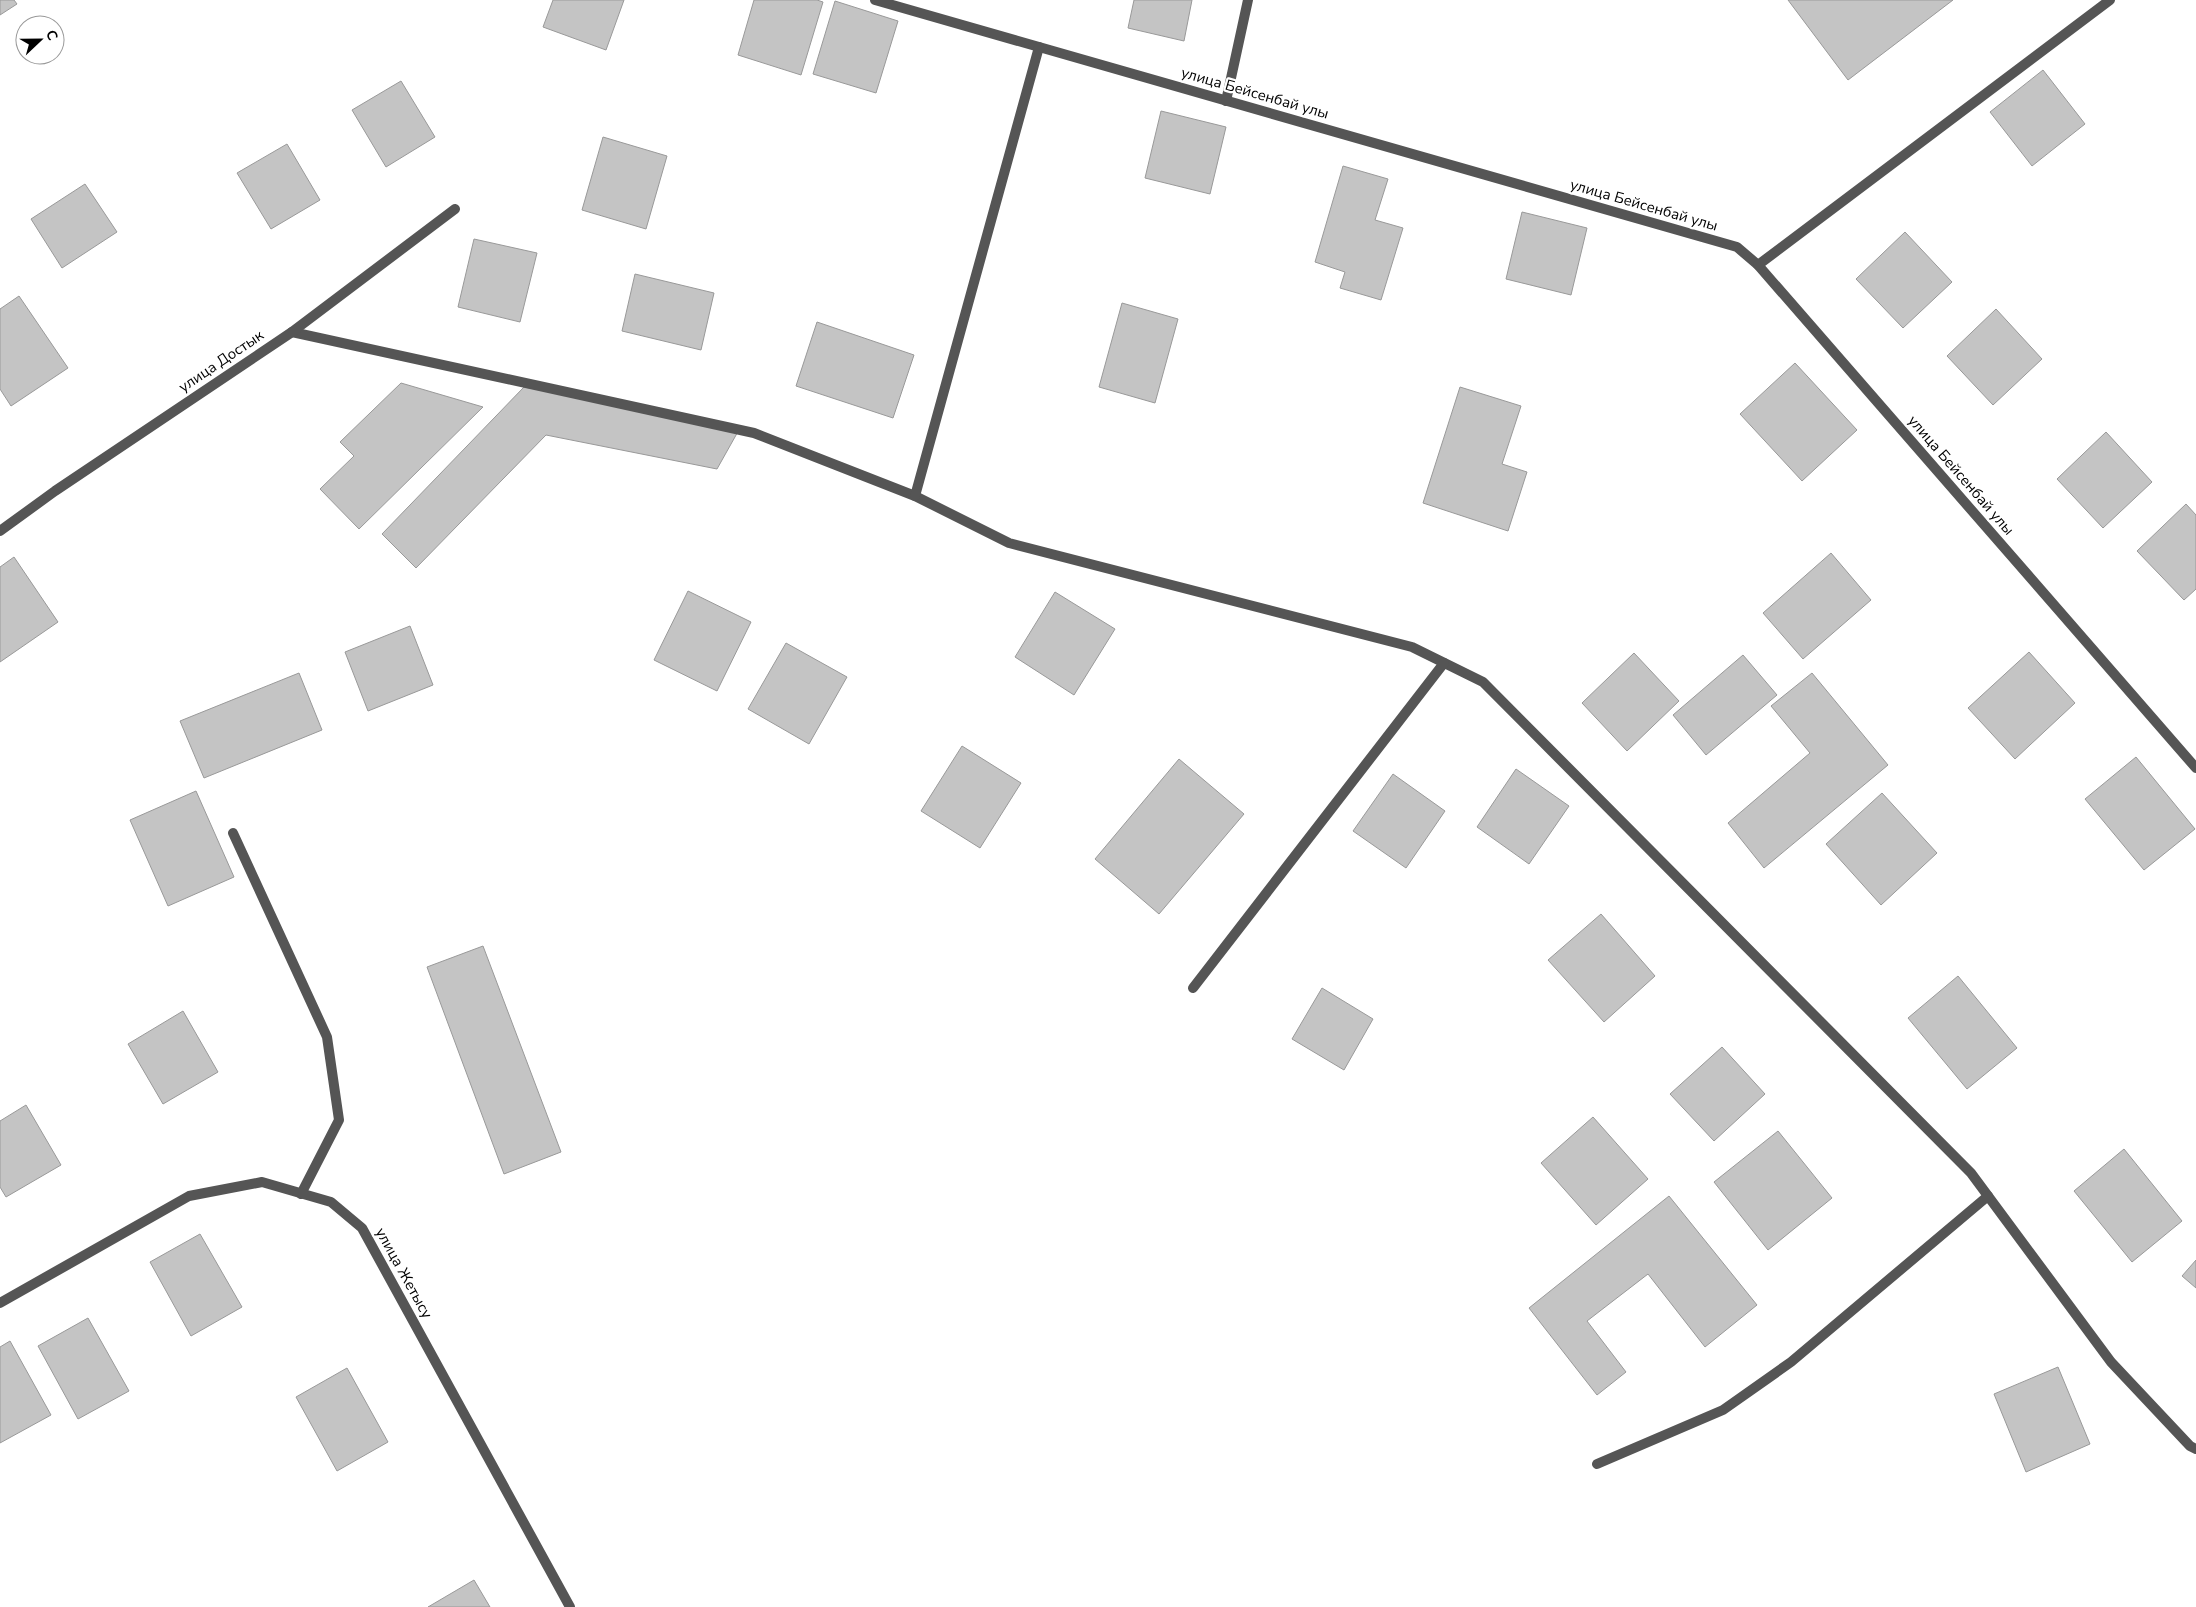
<svg xmlns="http://www.w3.org/2000/svg" width="2196" height="1607" font-family="'Nunito Sans',sans-serif">
<rect width="100%" height="100%" fill="#fff"/>
<!-- building -->
<g fill="#c4c4c4" stroke="#999">
<polygon points="0,0 14,0 17,4 0,15"/>
<polygon points="553,0 624,0 606,50 543,27"/>
<polygon points="754,0 817,0 823,2 801,75 738,55"/>
<polygon points="1134,0 1192,0 1184,41 1128,28"/>
<polygon points="1788,0 1953,0 1848,80"/>
<polygon points="835,1 898,21 876,93 813,74"/>
<polygon points="2043,70 2085,124 2032,166 1990,112"/>
<polygon points="401,81 435,137 386,167 352,110"/>
<polygon points="1161,111 1226,127 1210,194 1145,178"/>
<polygon points="603,137 667,156 646,229 582,210"/>
<polygon points="287,144 320,200 271,229 237,173"/>
<polygon points="1343,166 1388,179 1375,220 1403,228 1381,300 1340,288 1345,272 1315,262"/>
<polygon points="85,184 117,232 62,268 31,219"/>
<polygon points="1522,212 1587,228 1571,295 1506,279"/>
<polygon points="1905,232 1952,282 1903,328 1856,279"/>
<polygon points="474,239 537,253 520,322 458,307"/>
<polygon points="635,274 714,293 701,350 622,331"/>
<polygon points="19,296 68,368 11,406 0,389 0,309"/>
<polygon points="1122,303 1178,319 1155,403 1099,387"/>
<polygon points="1996,309 2042,359 1993,405 1947,356"/>
<polygon points="817,322 914,355 893,418 796,386"/>
<polygon points="1795,363 1857,430 1802,481 1740,414"/>
<polygon points="401,383 483,407 359,529 320,489 354,456 340,442"/>
<polygon points="524,387 740,428 717,469 546,435 416,568 382,534"/>
<polygon points="1460,387 1521,406 1502,464 1527,472 1508,531 1423,503"/>
<polygon points="2106,432 2152,482 2103,528 2057,479"/>
<polygon points="2186,504 2196,515 2196,589 2184,600 2137,551"/>
<polygon points="1831,553 1871,600 1803,659 1763,613"/>
<polygon points="14,557 58,622 0,662 0,567"/>
<polygon points="688,591 751,622 717,691 654,660"/>
<polygon points="1055,592 1115,629 1074,695 1015,657"/>
<polygon points="410,626 433,685 368,711 345,652"/>
<polygon points="786,643 847,677 809,744 748,709"/>
<polygon points="2029,652 2075,703 2015,759 1968,708"/>
<polygon points="1634,653 1679,701 1627,751 1582,703"/>
<polygon points="1743,655 1777,695 1706,755 1673,715"/>
<polygon points="299,673 322,730 204,778 180,721"/>
<polygon points="1812,673 1888,765 1764,868 1728,823 1810,753 1771,706"/>
<polygon points="962,746 1021,783 980,848 921,811"/>
<polygon points="2136,757 2195,829 2144,870 2085,799"/>
<polygon points="1179,759 1244,814 1159,914 1095,859"/>
<polygon points="1516,769 1569,806 1529,864 1477,827"/>
<polygon points="1393,774 1445,811 1406,868 1353,831"/>
<polygon points="196,791 234,877 168,906 130,820"/>
<polygon points="1882,793 1937,853 1881,905 1826,844"/>
<polygon points="1601,914 1655,976 1604,1022 1548,960"/>
<polygon points="483,946 561,1152 504,1174 427,967"/>
<polygon points="1958,976 2017,1048 1967,1089 1908,1018"/>
<polygon points="1322,988 1373,1019 1344,1070 1292,1039"/>
<polygon points="183,1011 218,1072 163,1104 128,1044"/>
<polygon points="1722,1047 1765,1094 1714,1141 1670,1094"/>
<polygon points="26,1105 61,1165 6,1197 0,1187 0,1121"/>
<polygon points="1593,1117 1648,1179 1596,1225 1541,1163"/>
<polygon points="1778,1131 1832,1198 1768,1250 1714,1182"/>
<polygon points="2124,1149 2182,1221 2132,1262 2074,1191"/>
<polygon points="1669,1196 1757,1305 1705,1347 1648,1274 1587,1321 1626,1372 1597,1395 1529,1308"/>
<polygon points="200,1234 242,1307 191,1336 150,1262"/>
<polygon points="2196,1260 2196,1288 2182,1276"/>
<polygon points="88,1318 129,1391 78,1419 38,1346"/>
<polygon points="10,1341 51,1415 0,1443 0,1347"/>
<polygon points="2058,1367 2090,1444 2026,1472 1994,1394"/>
<polygon points="347,1368 388,1442 337,1471 296,1397"/>
<polygon points="474,1580 490,1607 428,1607"/>
</g>
<g fill="none" stroke-linecap="round" stroke-linejoin="round">
<!-- minor -->
<g stroke="#555" stroke-width="10">
<polyline points="875,0 1737,247 1758,265 2196,768"/>
<polyline points="1226,101 1248,0"/>
<polyline points="1758,265 2110,0"/>
<polyline points="292,332 754,433 915,496 1009,543 1412,647 1483,682 1971,1173 2111,1362 2190,1446 2196,1449"/>
<polyline points="915,496 1039,47"/>
<polyline points="0,531 55,491 292,332 455,209"/>
<polyline points="233,833 327,1037 339,1120 301,1194"/>
<polyline points="1193,988 1444,663"/>
<polyline points="0,1303 189,1196 262,1182 331,1202 362,1228 570,1607"/>
<polyline points="1597,1464 1723,1410 1791,1362 1988,1196"/>
</g>
</g>
<g text-anchor="middle" stroke-width="4.5" stroke-linejoin="round" paint-order="stroke">
<!-- street labels -->
<g font-size="15" fill="#000" stroke="#fff">
<text transform="translate(1255 93) rotate(16)" y="5">улица Бейсенбай улы</text>
<text transform="translate(1644 205) rotate(16)" y="5">улица Бейсенбай улы</text>
<text transform="translate(221 361) rotate(-34)" y="5">улица Достык</text>
<text transform="translate(1961 475) rotate(49)" y="5">улица Бейсенбай улы</text>
<text transform="translate(404 1273) rotate(61)" y="5">улица Жетысу</text>
</g>
</g>
<!-- north arrow -->
<g transform="translate(40 40) rotate(68)"><circle r="24" fill="#ffffff" stroke="#999999"/>
<path d="M0-4L9 19L0 12L-9 19Z" fill="#000000"/>
<text y="-8" font-size="14" font-weight="bold" text-anchor="middle" fill="#000000">С</text>
</g>
</svg>
